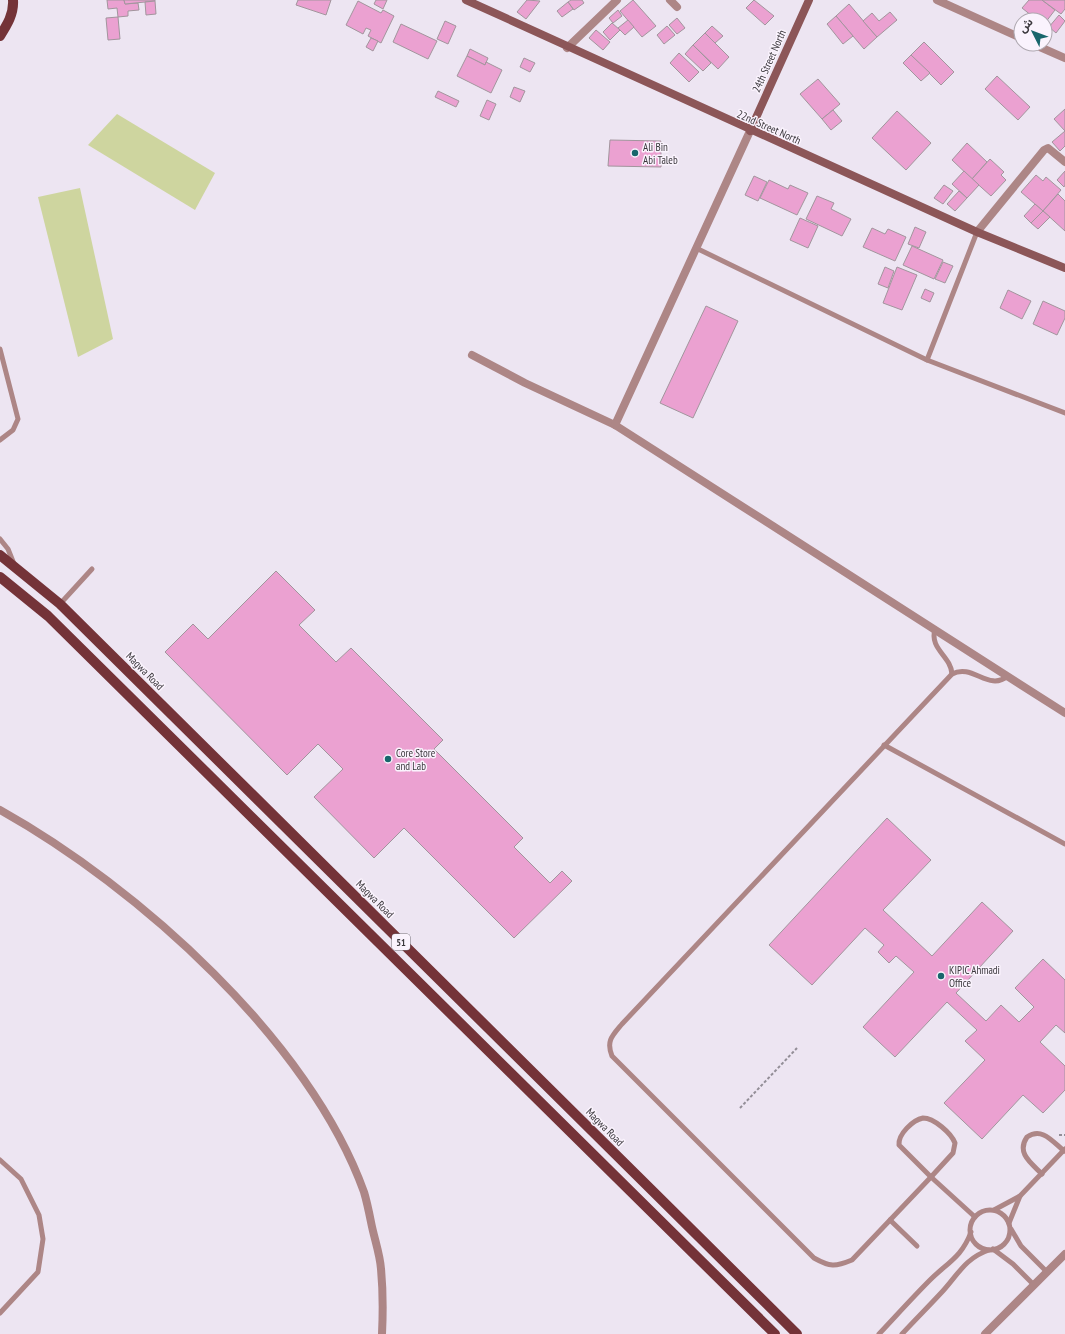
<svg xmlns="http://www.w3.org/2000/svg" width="1065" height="1334" font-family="'PT Sans Narrow','Noto Sans Arabic',sans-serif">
<rect width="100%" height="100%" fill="#ede5f2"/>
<!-- green -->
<g fill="#ced59f">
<polygon points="117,114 215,173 195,210 88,145"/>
<polygon points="80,188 113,339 78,357 38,197"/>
</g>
<!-- building -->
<g fill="#eba1d1" stroke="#a2959d">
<polygon points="107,0 124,0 125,4 138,3 139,10 128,11 128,16 118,17 117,8 108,9"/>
<polygon points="124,0 155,0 155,1 125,4"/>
<polygon points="298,0 331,0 326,15 296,5"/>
<polygon points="376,0 387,0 383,9 374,4"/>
<polygon points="527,0 540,1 526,19 517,12"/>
<polygon points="571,0 582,0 584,3 574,10 568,2"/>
<polygon points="633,0 656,26 642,37 620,11"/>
<polygon points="754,0 774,16 765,25 746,8"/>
<polygon points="1029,0 1042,0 1055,10 1045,23 1045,20 1037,20 1022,8"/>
<polygon points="1042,0 1065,0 1065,9 1061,14"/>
<polygon points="155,1 156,14 146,15 145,2"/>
<polygon points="358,1 381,13 383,10 394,16 381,43 368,36 371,30 366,28 363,34 346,25"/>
<polygon points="568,2 573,9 562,17 557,11"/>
<polygon points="849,4 877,37 864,49 836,16"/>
<polygon points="618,10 622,16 613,23 609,18"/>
<polygon points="890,12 897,20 877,37 863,21 872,13 879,21"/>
<polygon points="1059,15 1065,21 1056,33 1049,27"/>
<polygon points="836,16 853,36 843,44 827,24"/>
<polygon points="118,17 120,39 108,40 106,18"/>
<polygon points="677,18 685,28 677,34 669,25"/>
<polygon points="628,20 634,27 625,35 618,28"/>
<polygon points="445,21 456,26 448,44 437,39"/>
<polygon points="612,23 620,30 610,40 603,32"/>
<polygon points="401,24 437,41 428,59 393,42"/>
<polygon points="667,26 675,35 664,44 657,35"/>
<polygon points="712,26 723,36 715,43 705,33"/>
<polygon points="596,30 610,42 603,50 589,38"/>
<polygon points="705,33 729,57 718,69 693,45"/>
<polygon points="371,38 378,41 373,51 366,47"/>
<polygon points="924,42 954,72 941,85 911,55"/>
<polygon points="693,45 711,63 703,71 685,54"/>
<polygon points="470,49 488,58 485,65 467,56"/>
<polygon points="679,53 699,72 689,82 670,63"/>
<polygon points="911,55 930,73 921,81 903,63"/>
<polygon points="467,56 485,65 486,62 502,70 491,93 457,76"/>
<polygon points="524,58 535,63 530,72 520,67"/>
<polygon points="997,76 1030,107 1018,120 985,89"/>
<polygon points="818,79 840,104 822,119 800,94"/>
<polygon points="514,87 525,91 520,102 510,97"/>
<polygon points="438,91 459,101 456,107 435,97"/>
<polygon points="487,100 496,104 489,120 480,116"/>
<polygon points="1065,109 1065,131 1054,119"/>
<polygon points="833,110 842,121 831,130 822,119"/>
<polygon points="897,111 931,143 906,170 872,138"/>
<polygon points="1065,131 1065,146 1060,151 1052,142"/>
<polygon points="610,140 661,141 661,167 608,166"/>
<polygon points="967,143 987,162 972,179 952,160"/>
<polygon points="990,159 1004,172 1001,175 1006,180 991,196 972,179"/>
<polygon points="964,171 979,185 967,198 952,184"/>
<polygon points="1065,171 1065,185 1064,187 1057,180"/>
<polygon points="1036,175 1043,181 1046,177 1061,190 1043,211 1021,192"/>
<polygon points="754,176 767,182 758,201 745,195"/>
<polygon points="769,180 788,189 790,185 808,193 797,215 760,198"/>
<polygon points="944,185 953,191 943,204 934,198"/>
<polygon points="959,191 967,198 955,211 947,204"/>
<polygon points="1058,194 1065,201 1065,231 1043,211"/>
<polygon points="817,196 834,203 831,209 851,219 842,236 806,219"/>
<polygon points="1035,204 1043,211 1031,223 1024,216"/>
<polygon points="1043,211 1050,217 1038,229 1031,223"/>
<polygon points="800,218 818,226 808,248 790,240"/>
<polygon points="915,227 926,232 919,248 908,244"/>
<polygon points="872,228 885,234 888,229 906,237 895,261 863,247"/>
<polygon points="912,246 943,260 934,279 903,265"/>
<polygon points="943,262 953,266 945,283 935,279"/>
<polygon points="885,267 894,271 888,288 878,284"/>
<polygon points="897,267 917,275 902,310 883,303"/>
<polygon points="925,289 934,293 930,302 921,298"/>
<polygon points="1008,290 1031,301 1022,319 1000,308"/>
<polygon points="1043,301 1065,311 1065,318 1057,335 1033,324"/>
<polygon points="706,306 738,321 693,418 660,403"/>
<polygon points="276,571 315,610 299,625 336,662 351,648 443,740 434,749 523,838 514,847 550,883 562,871 572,881 514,938 404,828 374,858 314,797 343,769 318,744 287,775 165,652 193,624 208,639"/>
<polygon points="887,818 931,860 883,910 932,956 982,902 1013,931 956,993 986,1021 1001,1005 1019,1022 1034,1007 1015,988 1043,959 1065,980 1065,1033 1056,1025 1040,1042 1065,1066 1065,1090 1043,1113 1023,1095 982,1139 944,1103 985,1060 965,1041 977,1030 947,1002 895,1057 863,1027 914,972 896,956 889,963 878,952 884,945 865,928 812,985 769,945"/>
</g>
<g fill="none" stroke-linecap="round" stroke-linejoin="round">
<!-- path -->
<g stroke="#938e97" stroke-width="2" stroke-dasharray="3 2" stroke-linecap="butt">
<polyline points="740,1108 797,1048"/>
<polyline points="1059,1135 1065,1135"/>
</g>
<!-- lane -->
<g stroke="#ad8686" stroke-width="5">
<polyline points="696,248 927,360 1065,413"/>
<polyline points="0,349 18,419 13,430 0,440"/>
<polyline points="927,360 977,232"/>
<polyline points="0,539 8,549 14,564"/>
<polyline points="60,604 92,569"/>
<path d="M 935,629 C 929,649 951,656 952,674"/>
<polyline points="884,745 1065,844"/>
<path d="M 923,1118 C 934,1118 951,1133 955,1143 L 953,1153 L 931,1177 L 899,1145 C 898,1134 913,1120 923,1118 Z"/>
<polyline points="0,1160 21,1179 39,1215 43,1239 38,1272 0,1313"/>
<path d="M 1042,1174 C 1031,1163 1016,1153 1027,1137 C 1042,1127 1052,1141 1064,1151"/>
<polyline points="994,1210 1020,1196 1065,1149"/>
<circle cx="990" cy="1230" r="20"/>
<path d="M 975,1217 L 931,1177 L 852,1260 C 835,1267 830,1267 814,1258 L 612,1056 C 606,1041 612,1036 622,1024 L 952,674 C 973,663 988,692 1008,676"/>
<polyline points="890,1220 917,1246"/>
<polyline points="1009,1223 1020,1196"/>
<polyline points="1011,1229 1021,1246 1047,1272"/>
<polyline points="993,1249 1013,1264 1034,1285"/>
<path d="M 879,1334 C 896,1316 912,1298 930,1280 C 947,1263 962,1257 971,1232"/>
<path d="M 902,1334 C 915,1320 928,1307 941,1293 C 957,1276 965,1258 989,1250"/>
</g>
<!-- street -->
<g stroke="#ad8686" stroke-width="8">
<polyline points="670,0 677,7"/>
<polyline points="937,0 1021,38"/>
<polyline points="1033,44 1065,58"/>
<polyline points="567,48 617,0"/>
<polyline points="977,232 1044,150 1048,148 1065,162"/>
<polyline points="472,355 525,383 615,425 1065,713"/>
<polyline points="615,425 750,131"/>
<path d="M 0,810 C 138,887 310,1041 364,1192 C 367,1202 369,1212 371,1222 C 374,1238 380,1254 381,1269 C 383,1290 383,1313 382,1334"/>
<polyline points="985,1334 1065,1254"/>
</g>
<!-- secondary -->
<g stroke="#8c5658" stroke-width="8">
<polyline points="466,0 977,232 1065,268"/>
<polyline points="750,131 809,0"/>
</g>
<!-- primary -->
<g stroke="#743338" stroke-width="10">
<path d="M 0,36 C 7,25 14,14 13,0"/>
<polyline points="0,555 60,604 797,1334"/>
<polyline points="0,577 48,616 775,1334"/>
</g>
</g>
<!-- markers -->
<g fill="#18666c" stroke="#faf3fd" stroke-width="1.5">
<circle cx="635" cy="153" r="4"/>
<circle cx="388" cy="759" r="4"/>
<circle cx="941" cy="976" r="4"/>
</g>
<g text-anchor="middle" stroke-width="3" stroke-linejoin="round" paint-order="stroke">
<!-- shield labels -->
<rect fill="#faf3fd" stroke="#747077" stroke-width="1" x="392" y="934" width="18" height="16" rx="3"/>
<g font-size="10" font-weight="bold" fill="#3b383d">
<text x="401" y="946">51</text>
</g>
<!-- street labels -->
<g font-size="11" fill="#3b383d" stroke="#faf3fd">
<text transform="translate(769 61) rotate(-66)" y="4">24th Street North</text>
<text transform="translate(769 127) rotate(24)" y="4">22nd Street North</text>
<text transform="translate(145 671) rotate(45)" y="4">Magwa Road</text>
<text transform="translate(375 899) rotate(45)" y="4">Magwa Road</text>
<text transform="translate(605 1127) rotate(45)" y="4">Magwa Road</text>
</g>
<!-- poi labels -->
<g font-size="11" fill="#3b383d" stroke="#faf3fd" text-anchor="start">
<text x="643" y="151">Ali Bin<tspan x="643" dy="13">Abi Taleb</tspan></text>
<text x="396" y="757">Core Store<tspan x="396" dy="13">and Lab</tspan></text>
<text x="949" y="974">KIPIC Ahmadi<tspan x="949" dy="13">Office</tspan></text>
</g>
</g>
<!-- north arrow -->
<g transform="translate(1033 32) rotate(312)"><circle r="19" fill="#faf3fd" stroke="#aea8b0"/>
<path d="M0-3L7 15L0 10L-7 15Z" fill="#18666c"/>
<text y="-6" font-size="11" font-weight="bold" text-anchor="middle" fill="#3b383d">ش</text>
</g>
</svg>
